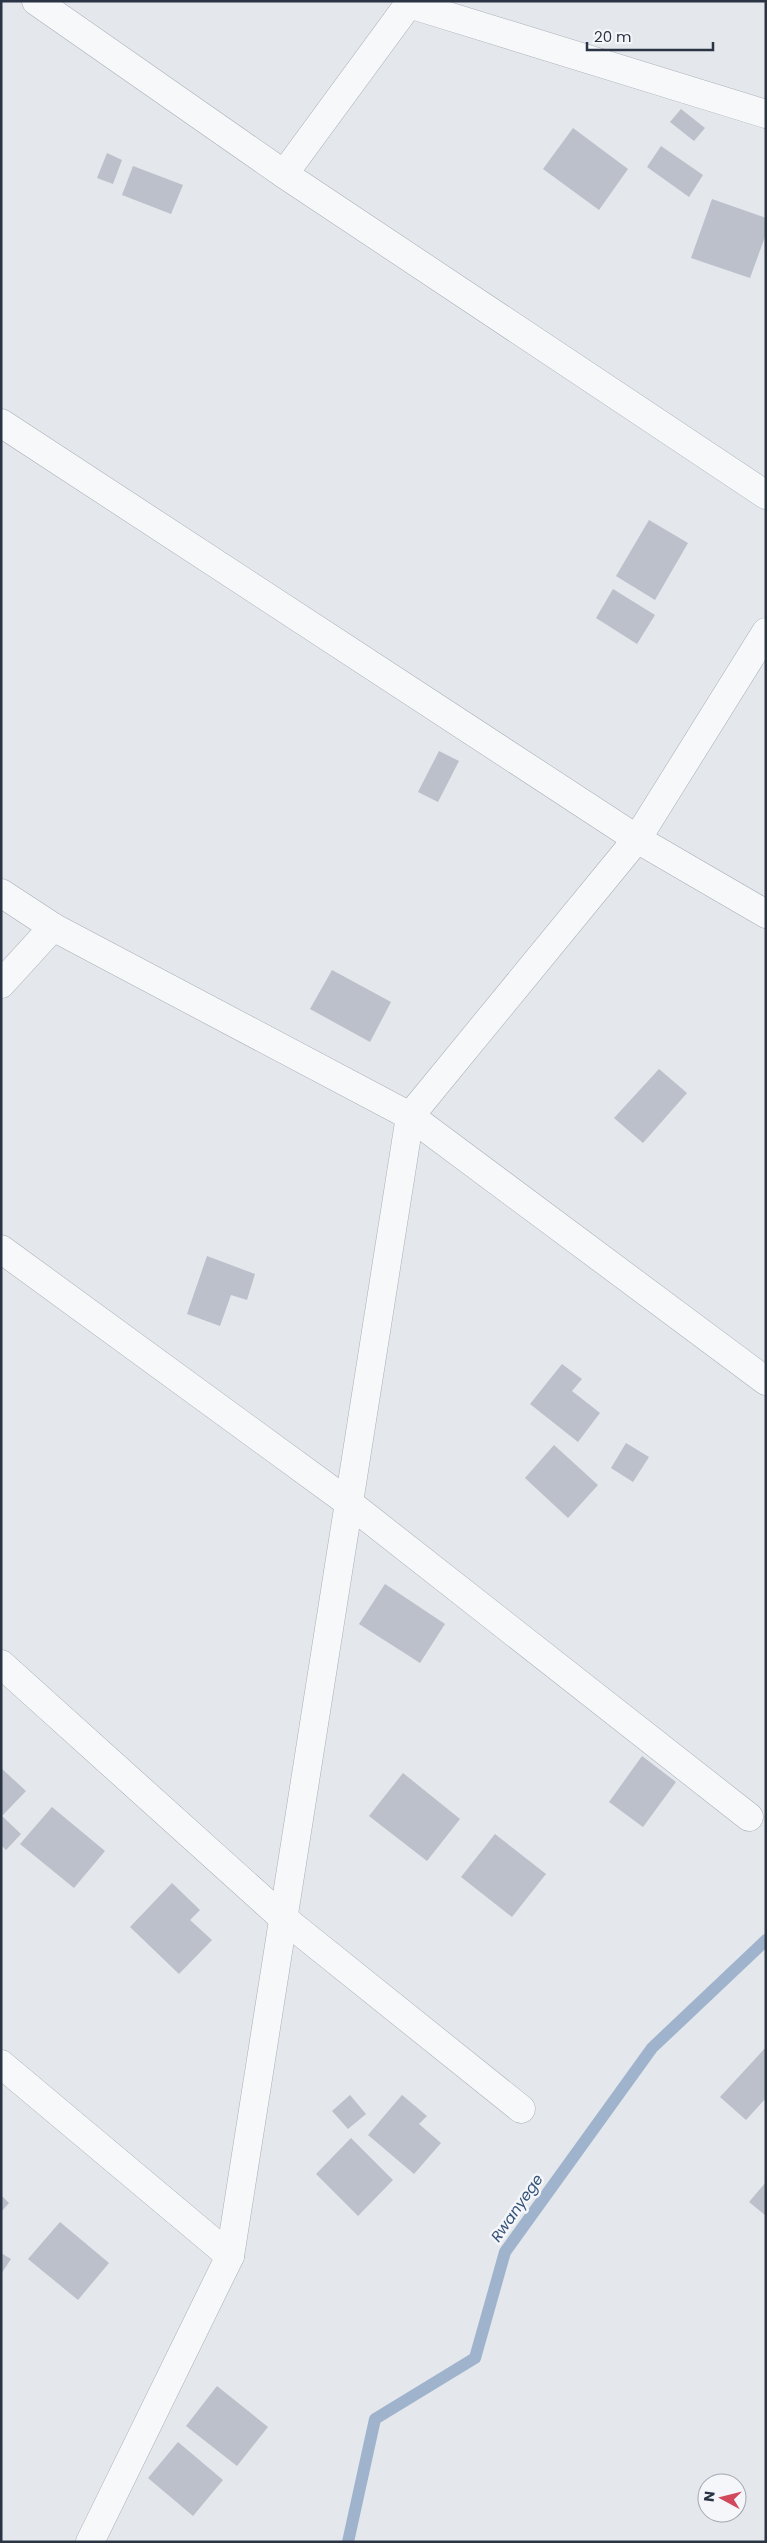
<svg xmlns="http://www.w3.org/2000/svg" width="767" height="2543" font-family="Poppins,sans-serif">
<rect width="100%" height="100%" fill="#e4e7ec"/>
<g fill="none" stroke-linecap="round" stroke-linejoin="round">
<!-- stream -->
<polyline stroke="#9fb4cc" stroke-width="12" points="348,2542 375,2419 475,2358 505,2252 652,2048 766,1940"/>
</g>
<!-- building -->
<g fill="#bbc0ca">
<polygon points="681,109 705,128 694,141 670,122"/>
<polygon points="573,128 628,169 599,210 543,169"/>
<polygon points="661,146 703,175 689,197 647,167"/>
<polygon points="107,153 122,160 113,184 97,178"/>
<polygon points="133,166 183,185 171,214 122,195"/>
<polygon points="712,199 766,218 766,234 750,278 691,258"/>
<polygon points="649,520 688,543 655,600 616,576"/>
<polygon points="613,589 655,615 637,644 596,618"/>
<polygon points="439,751 459,761 438,802 418,792"/>
<polygon points="332,970 391,1002 370,1042 310,1009"/>
<polygon points="659,1069 687,1093 643,1143 614,1118"/>
<polygon points="207,1256 255,1274 247,1300 231,1295 220,1326 187,1314"/>
<polygon points="562,1364 582,1379 572,1391 600,1413 578,1442 530,1404"/>
<polygon points="626,1443 649,1457 633,1482 611,1468"/>
<polygon points="554,1445 598,1485 568,1518 525,1478"/>
<polygon points="385,1584 445,1624 420,1663 359,1624"/>
<polygon points="642,1756 676,1782 643,1827 609,1802"/>
<polygon points="1,1768 26,1791 2,1816 21,1834 6,1850 1,1845"/>
<polygon points="403,1773 460,1819 427,1861 369,1816"/>
<polygon points="52,1807 105,1851 74,1888 20,1844"/>
<polygon points="495,1834 546,1874 512,1917 461,1877"/>
<polygon points="172,1883 200,1910 190,1920 212,1940 179,1974 130,1927"/>
<polygon points="766,2047 766,2098 746,2120 720,2097"/>
<polygon points="350,2095 366,2114 348,2129 332,2111"/>
<polygon points="402,2095 427,2116 419,2124 441,2143 414,2174 368,2135"/>
<polygon points="351,2138 393,2180 358,2216 316,2174"/>
<polygon points="766,2182 766,2216 749,2202"/>
<polygon points="1,2195 9,2203 1,2212"/>
<polygon points="60,2222 109,2263 78,2300 28,2259"/>
<polygon points="1,2253 11,2259 1,2274"/>
<polygon points="217,2386 268,2427 237,2466 186,2426"/>
<polygon points="178,2442 223,2480 193,2516 148,2478"/>
</g>
<g fill="none" stroke-linecap="round" stroke-linejoin="round">
<defs>
<g id="minor">
<polyline points="36,1 284,174 766,495"/>
<polyline points="409,4 766,114"/>
<polyline points="284,174 411,1"/>
<polyline points="1,423 637,839 766,914"/>
<polyline points="1,893 53,927 410,1116 766,1381"/>
<polyline points="1,984 53,927"/>
<polyline points="1,1249 349,1503 749,1817"/>
<polyline points="1,1664 283,1918 521,2109"/>
<polyline points="1,2064 230,2256"/>
<polyline points="90,2542 230,2256 410,1116 637,839 766,632"/>
</g>
</defs>
<!-- minor casing -->
<use href="#minor" stroke="#a9aeb7" stroke-width="29"/>
<!-- minor -->
<use href="#minor" stroke="#f7f8fa" stroke-width="28"/>
</g>
<g text-anchor="middle" stroke-width="5" stroke-linejoin="round" paint-order="stroke">
<!-- water labels -->
<g font-size="15" font-style="italic" fill="#34527a" stroke="#f4f6f9">
<text transform="translate(517 2208) rotate(-55)" y="5">Rwanyege</text>
</g>
</g>
<!-- border -->
<rect width="767" height="2543" fill="none" stroke="#2b3445" stroke-width="5"/>
<!-- north arrow -->
<g transform="translate(722 2498) rotate(277)"><circle r="24" fill="#f4f6f9" stroke="#a4a8b1"/>
<path d="M0-4L9 19L0 12L-9 19Z" fill="#d1495b"/>
<text y="-8" font-size="14" font-weight="bold" text-anchor="middle" fill="#2b3445">N</text>
</g>
<!-- scale -->
<path d="M587 42v8h126v-8" fill="none" stroke="#2b3445" stroke-width="2.5"/>
<text x="594" y="42" font-size="15" fill="#2b3445" stroke="#f4f6f9" stroke-width="4" paint-order="stroke">20 m</text>
</svg>
